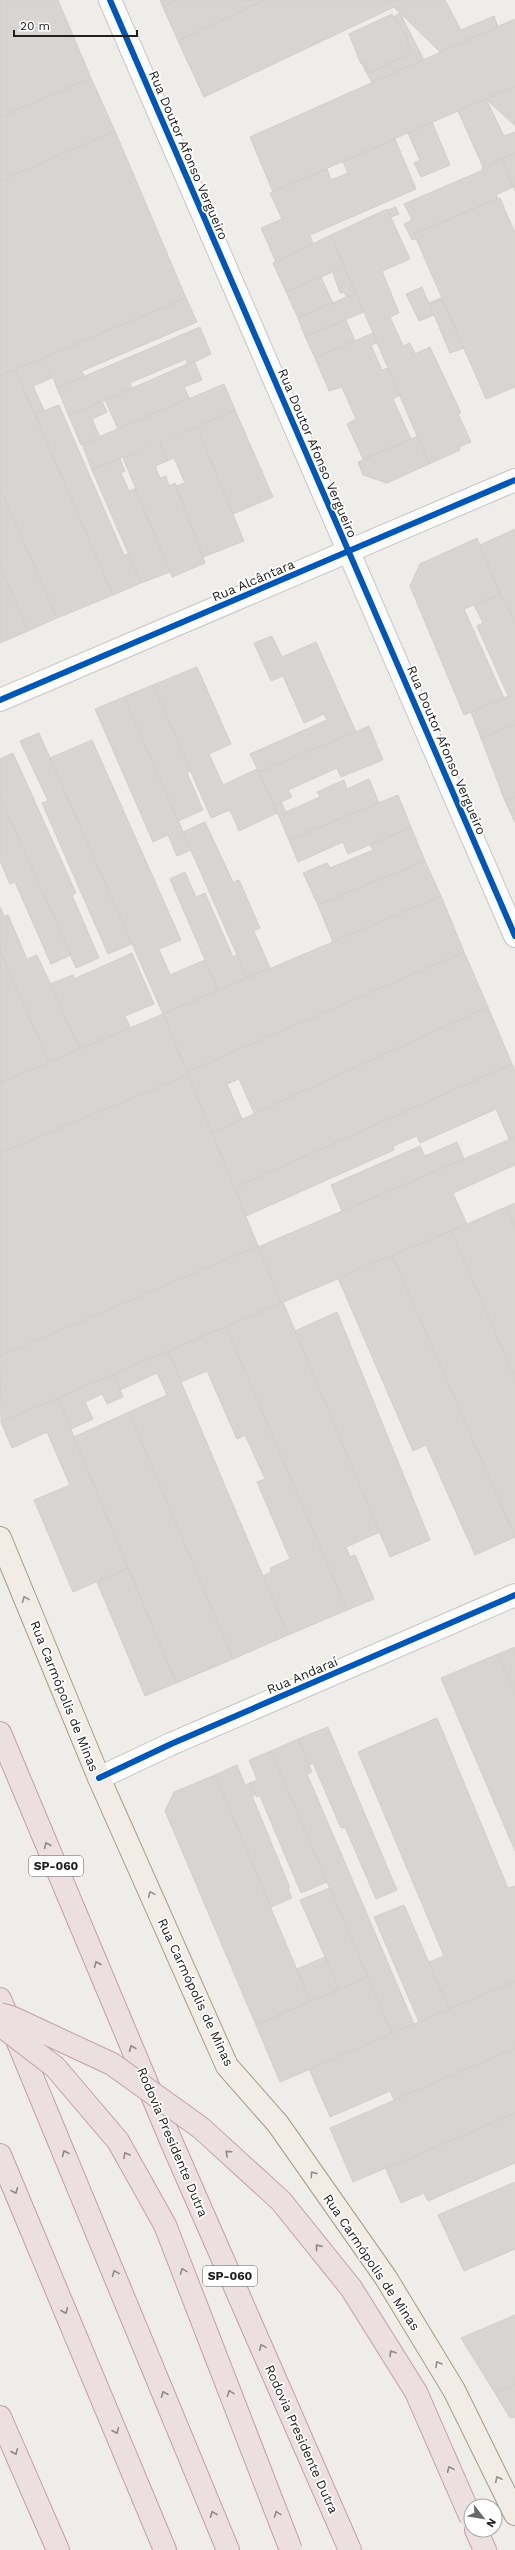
<svg xmlns="http://www.w3.org/2000/svg" width="515" height="2550" font-family="'Work Sans',sans-serif">
<rect width="100%" height="100%" fill="#eeede9"/>
<!-- building -->
<g fill="#d7d5d1" stroke="#d2cfca">
<polygon points="0,0 58,0 91,78 0,117"/>
<polygon points="160,0 177,0 163,7"/>
<polygon points="177,0 264,0 178,41 163,7"/>
<polygon points="264,0 387,0 394,7 204,97 178,41"/>
<polygon points="390,0 445,0 461,30 494,16 498,27 440,52 388,1"/>
<polygon points="400,13 424,60 372,83 362,64 364,62 369,73 411,53 406,36 394,17"/>
<polygon points="392,14 397,24 399,23 406,36 411,53 369,73 364,62 361,64 349,34"/>
<polygon points="515,19 515,86 273,192 250,137"/>
<polygon points="91,78 115,131 0,181 0,117"/>
<polygon points="515,86 515,126 486,99"/>
<polygon points="486,99 504,136 515,132 515,153 483,167 458,111"/>
<polygon points="432,122 450,165 421,177 414,163 420,160 408,133"/>
<polygon points="115,131 186,298 0,376 0,181"/>
<polygon points="395,139 416,189 310,235 313,244 276,262 261,228 282,219 270,193 327,169 331,180 348,173 343,162"/>
<polygon points="515,153 515,191 502,159"/>
<polygon points="502,159 513,187 496,195 498,198 414,234 416,239 412,240 404,224 412,220 404,204 483,170 482,168"/>
<polygon points="500,198 515,233 515,387 486,399 414,234"/>
<polygon points="396,207 399,214 391,217 388,210"/>
<polygon points="387,209 410,259 382,271 399,313 390,317 403,346 410,343 415,354 430,347 461,413 458,414 471,442 459,447 460,450 429,464 331,235"/>
<polygon points="331,235 344,267 286,292 273,263"/>
<polygon points="344,267 356,293 347,298 344,292 340,293 333,273"/>
<polygon points="321,277 333,303 298,318 286,292"/>
<polygon points="422,287 434,315 419,321 406,294"/>
<polygon points="356,293 364,312 305,336 298,318"/>
<polygon points="186,298 197,322 82,371 84,376 57,388 45,357"/>
<polygon points="441,298 464,348 450,353 429,303"/>
<polygon points="346,320 355,341 315,358 305,336"/>
<polygon points="200,327 211,354 188,365 186,359 130,383 132,388 69,416 57,388"/>
<polygon points="373,333 377,343 371,345 382,370 388,368 400,395 393,399 411,439 363,459 347,424 356,419 342,387 329,391 315,358"/>
<polygon points="44,358 52,378 33,386 44,410 35,414 15,370"/>
<polygon points="194,361 202,380 184,387 189,398 118,429 105,400"/>
<polygon points="15,370 113,595 57,618 0,488 0,376"/>
<polygon points="224,384 235,410 92,470 82,444"/>
<polygon points="102,401 107,412 92,419 100,437 81,445 69,416"/>
<polygon points="59,405 124,555 129,554 141,583 113,595 35,414"/>
<polygon points="235,410 273,497 233,514 197,427"/>
<polygon points="197,427 244,541 203,557 176,486 185,483 174,458 167,461 160,443"/>
<polygon points="418,436 429,464 387,483 363,475 358,462"/>
<polygon points="160,443 167,461 155,466 160,478 166,476 169,486 175,483 205,563 172,577 123,458"/>
<polygon points="120,459 125,471 121,473 129,491 135,489 170,572 141,583 92,470"/>
<polygon points="0,488 57,618 28,631 0,565"/>
<polygon points="515,529 515,624 506,603 504,604 480,545"/>
<polygon points="477,538 500,594 464,609 504,698 464,715 410,586 420,564"/>
<polygon points="0,565 28,631 0,643"/>
<polygon points="500,594 515,624 515,724 481,738 471,712 508,696 477,626 483,623 474,605"/>
<polygon points="272,636 282,657 316,642 356,732 259,772 250,754 327,720 324,714 304,723 283,676 271,681 254,643"/>
<polygon points="197,667 231,744 209,754 223,785 257,769 277,813 239,831 230,810 211,818 153,685"/>
<polygon points="153,685 191,771 187,773 203,810 178,821 124,697"/>
<polygon points="124,697 191,850 177,856 168,835 153,842 95,709"/>
<polygon points="515,724 515,797 505,801 481,738"/>
<polygon points="369,726 383,760 341,777 337,768 288,790 292,797 274,805 259,772"/>
<polygon points="39,733 132,944 108,954 42,803 48,801 20,741"/>
<polygon points="92,740 181,940 159,949 170,975 205,960 218,990 163,1014 50,758"/>
<polygon points="13,753 76,893 72,895 99,958 76,968 0,797 0,759"/>
<polygon points="369,779 379,803 289,840 274,805 281,802 286,812 320,797 317,792 344,780 347,789"/>
<polygon points="398,795 411,827 348,854 343,842 298,862 289,840"/>
<polygon points="0,797 71,955 51,964 15,882 10,884 0,861"/>
<polygon points="515,797 515,823 505,801"/>
<polygon points="205,822 233,882 239,880 260,928 254,931 270,968 247,978 183,832"/>
<polygon points="411,827 425,861 318,905 303,873 327,863 330,868 373,850 370,845"/>
<polygon points="425,861 441,896 333,942 318,905"/>
<polygon points="185,872 196,897 205,893 233,957 237,955 247,978 218,990 170,879"/>
<polygon points="441,896 464,952 187,1072 163,1014"/>
<polygon points="0,907 4,916 8,915 27,959 37,955 80,1049 49,1062 0,951"/>
<polygon points="0,951 49,1062 0,1083"/>
<polygon points="464,952 488,1007 254,1113 239,1079 227,1084 242,1119 212,1133 187,1072"/>
<polygon points="132,953 154,1004 125,1016 130,1027 80,1049 50,984 73,975 74,979"/>
<polygon points="488,1007 512,1064 234,1188 212,1133"/>
<polygon points="163,1014 188,1075 0,1153 0,1083"/>
<polygon points="512,1064 515,1071 515,1137 509,1139 496,1109 420,1143 417,1136 393,1146 394,1150 246,1216 234,1188"/>
<polygon points="188,1075 258,1246 0,1356 0,1153"/>
<polygon points="515,1137 515,1165 453,1193 467,1224 281,1303 258,1247"/>
<polygon points="457,1142 464,1159 342,1211 331,1185 420,1146 425,1156"/>
<polygon points="515,1203 515,1228 506,1207"/>
<polygon points="506,1207 515,1228 515,1378 451,1231"/>
<polygon points="451,1231 515,1378 515,1537 392,1255"/>
<polygon points="258,1246 281,1303 1,1422 0,1356"/>
<polygon points="392,1255 515,1537 475,1555 426,1445 413,1451 338,1278"/>
<polygon points="283,1302 380,1532 346,1547 350,1557 355,1555 374,1599 347,1610 226,1327"/>
<polygon points="337,1312 430,1540 390,1557 295,1331"/>
<polygon points="226,1327 347,1610 288,1635 263,1576 271,1572 270,1568 290,1559 257,1482 265,1479 245,1435 237,1439 207,1371 181,1382 168,1351"/>
<polygon points="168,1351 288,1635 233,1659 129,1412 167,1395 157,1373 120,1390 113,1374"/>
<polygon points="113,1374 123,1397 107,1404 102,1394 85,1402 93,1419 71,1429 58,1398"/>
<polygon points="58,1398 128,1568 73,1592 34,1500 70,1485 47,1432 12,1448 1,1422"/>
<polygon points="129,1412 233,1659 176,1683 74,1437"/>
<polygon points="128,1568 176,1683 145,1696 97,1582"/>
<polygon points="515,1647 515,1695 498,1654"/>
<polygon points="498,1654 515,1695 515,1851 441,1678"/>
<polygon points="437,1718 508,1888 515,1886 515,1981 449,2009 429,1962 444,1956 358,1752"/>
<polygon points="328,1727 397,1890 376,1899 345,1827 341,1828 313,1763 309,1765 298,1739"/>
<polygon points="298,1739 312,1772 307,1774 414,2024 392,2034 271,1751"/>
<polygon points="271,1751 327,1882 301,1893 260,1796 257,1797 250,1783 257,1780 249,1760"/>
<polygon points="237,1765 245,1785 250,1783 256,1795 252,1796 290,1888 288,1889 292,1898 271,1907 215,1775"/>
<polygon points="215,1775 310,2001 256,2025 165,1811 174,1792"/>
<polygon points="330,1888 368,1977 339,1989 300,1900"/>
<polygon points="404,1905 449,2009 419,2022 374,1917"/>
<polygon points="325,1957 339,1989 310,2001 297,1969"/>
<polygon points="368,1977 392,2034 280,2082 256,2025"/>
<polygon points="515,1981 515,2048 394,2100 390,2091 330,2117 309,2069"/>
<polygon points="515,2048 515,2113 353,2182 330,2128"/>
<polygon points="515,2113 515,2163 428,2201 424,2193 401,2203 386,2169"/>
<polygon points="515,2182 515,2249 464,2271 438,2215"/>
<polygon points="515,2315 515,2384 495,2393 461,2338"/>
<polygon points="515,2384 515,2417 510,2418 495,2393"/>
</g>
<g fill="none" stroke-linecap="round" stroke-linejoin="round">
<defs>
<g id="minor">
<polyline points="110,0 515,936"/>
<polyline points="0,700 515,480"/>
<polyline points="99,1778 171,1744 515,1595"/>
</g>
<polyline id="major" points="0,1538 99,1778 227,2066 278,2124 386,2278 454,2390 515,2514"/>
<g id="highway">
<polyline points="0,1733 172,2143 350,2550"/>
<polyline points="0,1999 228,2550"/>
<polyline points="0,2155 165,2550"/>
<polyline points="0,2417 58,2550"/>
<polyline points="476,2530 485,2550"/>
</g>
</defs>
<!-- minor casing -->
<use href="#minor" stroke="#c7c6c5" stroke-width="24"/>
<!-- major casing -->
<use href="#major" stroke="#a59c85" stroke-width="24"/>
<!-- highway casing -->
<use href="#highway" stroke="#c69da8" stroke-width="24"/>
<!-- minor -->
<use href="#minor" stroke="#fcfcfc" stroke-width="22"/>
<!-- major -->
<use href="#major" stroke="#f1ede6" stroke-width="22"/>
<!-- highway -->
<use href="#highway" stroke="#ebdfe0" stroke-width="22"/>
<defs>
<g id="highway-bridge">
<polyline points="0,2014 11,2017 112,2064 201,2128 281,2201 351,2288 416,2392 471,2518"/>
<polyline points="0,2025 55,2067 118,2141 165,2225 291,2550"/>
</g>
</defs>
<!-- highway-bridge casing -->
<use href="#highway-bridge" stroke="#c69da8" stroke-width="24" stroke-linecap="butt"/>
<!-- highway-bridge -->
<use href="#highway-bridge" stroke="#ebdfe0" stroke-width="22"/>
<defs>
<g id="cycleway">
<polyline points="110,0 515,936"/>
<polyline points="0,700 515,480"/>
<polyline points="99,1778 171,1744 515,1595"/>
</g>
</defs>
<!-- cycleway casing -->
<use href="#cycleway" stroke="#fff" stroke-width="8"/>
<!-- cycleway -->
<use href="#cycleway" stroke="#0057b8" stroke-width="6"/>
</g>
<!-- one-way arrows -->
<defs><path id="oneway-chevron" d="M-2-3.5L2.5 0L-2 3.5" fill="none" stroke-width="1.6" stroke-linecap="round" stroke-linejoin="round"/></defs>
<g stroke="#93918d">
<use href="#oneway-chevron" transform="translate(25 1599) rotate(-112)"/>
<use href="#oneway-chevron" transform="translate(151 1894) rotate(-114)"/>
<use href="#oneway-chevron" transform="translate(313 2174) rotate(-125)"/>
<use href="#oneway-chevron" transform="translate(438 2364) rotate(-121)"/>
<use href="#oneway-chevron" transform="translate(498 2479) rotate(-116)"/>
</g>
<g stroke="#90898a">
<use href="#oneway-chevron" transform="translate(47 1845) rotate(-113)"/>
<use href="#oneway-chevron" transform="translate(97 1964) rotate(-113)"/>
<use href="#oneway-chevron" transform="translate(132 2048) rotate(-113)"/>
<use href="#oneway-chevron" transform="translate(65 2153) rotate(-113)"/>
<use href="#oneway-chevron" transform="translate(228 2153) rotate(-138)"/>
<use href="#oneway-chevron" transform="translate(126 2155) rotate(-119)"/>
<use href="#oneway-chevron" transform="translate(15 2191) rotate(67)"/>
<use href="#oneway-chevron" transform="translate(318 2247) rotate(-129)"/>
<use href="#oneway-chevron" transform="translate(183 2271) rotate(-111)"/>
<use href="#oneway-chevron" transform="translate(115 2273) rotate(-112)"/>
<use href="#oneway-chevron" transform="translate(65 2311) rotate(67)"/>
<use href="#oneway-chevron" transform="translate(262 2347) rotate(-114)"/>
<use href="#oneway-chevron" transform="translate(392 2353) rotate(-122)"/>
<use href="#oneway-chevron" transform="translate(230 2393) rotate(-111)"/>
<use href="#oneway-chevron" transform="translate(164 2394) rotate(-112)"/>
<use href="#oneway-chevron" transform="translate(116 2431) rotate(67)"/>
<use href="#oneway-chevron" transform="translate(15 2452) rotate(67)"/>
<use href="#oneway-chevron" transform="translate(450 2469) rotate(-114)"/>
<use href="#oneway-chevron" transform="translate(213 2514) rotate(-112)"/>
<use href="#oneway-chevron" transform="translate(277 2514) rotate(-111)"/>
</g>
<g text-anchor="middle" stroke-width="3.5" stroke-linejoin="round" paint-order="stroke">
<!-- shield labels -->
<g fill="#fff" stroke="#636363" stroke-width="1">
<rect x="29" y="1856" width="54" height="20" rx="3"/>
<rect x="203" y="2266" width="54" height="20" rx="3"/>
</g>
<g font-size="12" font-weight="bold" fill="#202020">
<text x="56" y="1870">SP-060</text>
<text x="230" y="2280">SP-060</text>
</g>
<!-- street labels -->
<g font-size="13" fill="#202020" stroke="#fff">
<text transform="translate(189 155) rotate(67)" y="5">Rua Doutor Afonso Vergueiro</text>
<text transform="translate(318 453) rotate(67)" y="5">Rua Doutor Afonso Vergueiro</text>
<text transform="translate(253 580) rotate(-23)" y="5">Rua Alcântara</text>
<text transform="translate(447 750) rotate(67)" y="5">Rua Doutor Afonso Vergueiro</text>
<text transform="translate(302 1675) rotate(-23)" y="5">Rua Andaraí</text>
<text transform="translate(65 1696) rotate(68)" y="5">Rua Carmópolis de Minas</text>
<text transform="translate(196 1992) rotate(65)" y="5">Rua Carmópolis de Minas</text>
<text transform="translate(173 2142) rotate(67)" y="5">Rodovia Presidente Dutra</text>
<text transform="translate(372 2262) rotate(56)" y="5">Rua Carmópolis de Minas</text>
<text transform="translate(302 2439) rotate(66)" y="5">Rodovia Presidente Dutra</text>
</g>
</g>
<!-- north arrow -->
<g transform="translate(483 2518) rotate(121)"><circle r="19" fill="#ffffff" stroke="#a6a6a6"/>
<path d="M0-3L7 15L0 10L-7 15Z" fill="#686866"/>
<text y="-6" font-size="11" font-weight="bold" text-anchor="middle" fill="#202020">N</text>
</g>
<!-- scale -->
<path d="M14 30v6h123v-6" fill="none" stroke="#202020" stroke-width="2"/>
<text x="20" y="30" font-size="12" fill="#202020" stroke="#ffffff" stroke-width="3" paint-order="stroke">20 m</text>
</svg>
